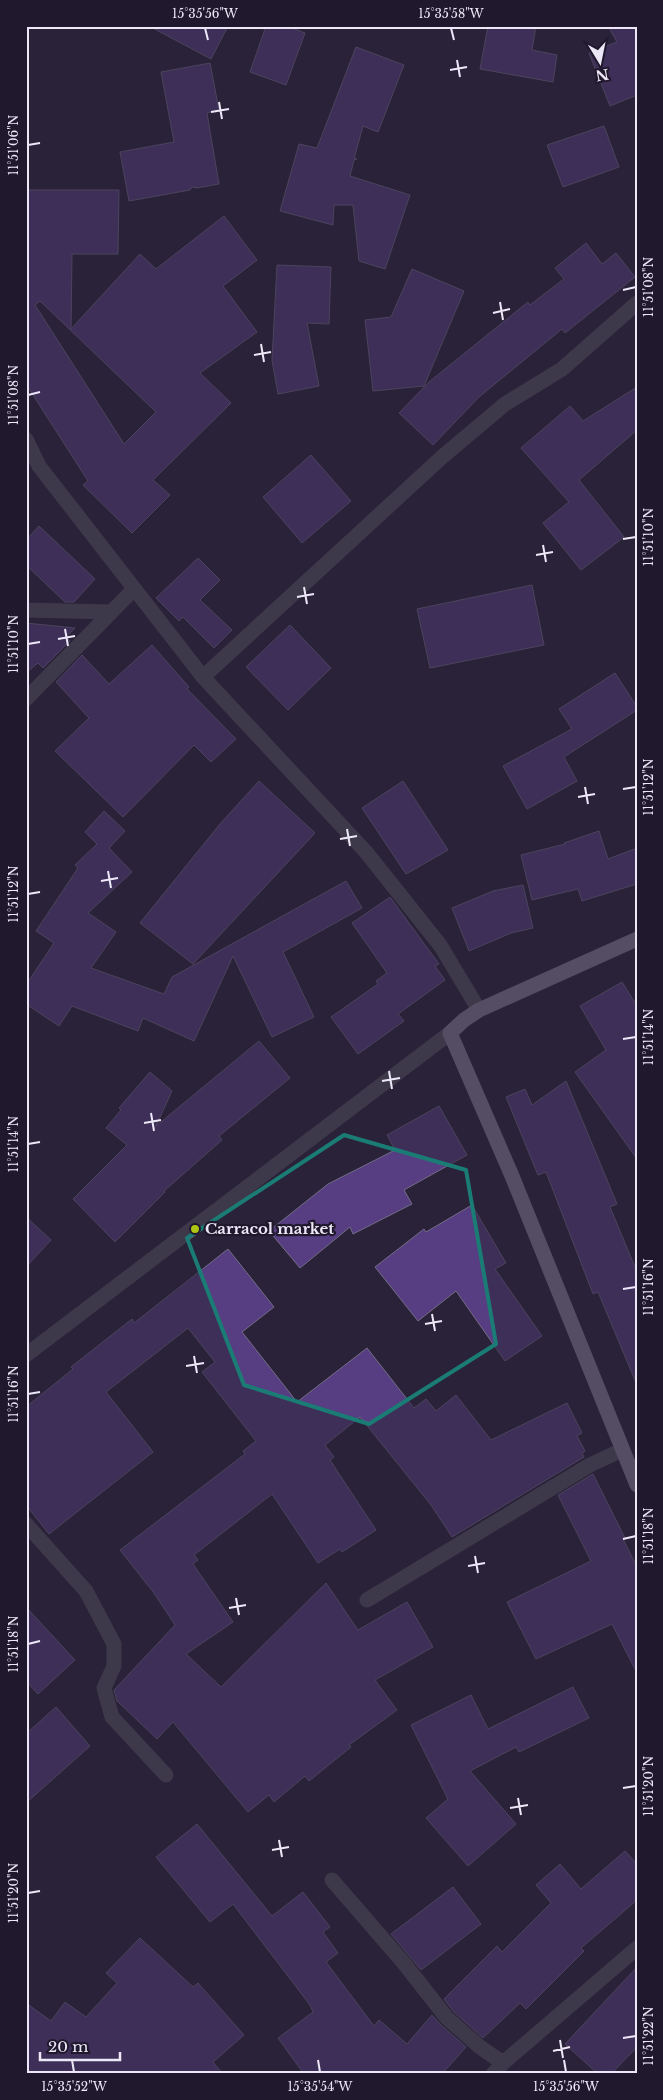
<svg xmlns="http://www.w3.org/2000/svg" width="663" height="2100" font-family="'Libre Baskerville',serif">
<rect width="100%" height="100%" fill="#292238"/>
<!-- building -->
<g fill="#573e82" stroke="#746c86" fill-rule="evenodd">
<polygon points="149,26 228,26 211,59"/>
<polygon points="266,26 287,26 305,33 286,85 250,72"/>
<polygon points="488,26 536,26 532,50 557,55 553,82 480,69"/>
<polygon points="608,26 637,26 637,95 610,106 589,53 617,42"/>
<polygon points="356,47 404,65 378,132 363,126 354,159 357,159 354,160 350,176 410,195 385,269 359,261 353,205 334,205 333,225 280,211 299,144 317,148"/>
<polygon points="210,63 219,110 207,113 219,184 197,188 192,187 190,190 129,201 120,152 174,142 161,72"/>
<polygon points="604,126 619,167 563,187 547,145"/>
<path d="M 26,190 L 119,190 L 118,254 L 72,254 L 71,329 L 140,254 L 156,269 L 224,216 L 257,260 L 223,286 L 257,332 L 200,373 L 231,403 L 153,480 L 170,495 L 132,533 L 83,485 L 88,481 L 26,384 ZM 40,301 L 156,412 L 124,444 L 35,305 Z"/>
<polygon points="586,243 602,264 616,253 635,277 565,333 562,329 479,397 433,445 399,413 429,382 528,302 530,305 564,279 555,268"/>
<polygon points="277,265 331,267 329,324 307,323 319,386 278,394 272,360"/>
<polygon points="412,269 464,291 424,386 373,391 365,320 391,317"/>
<polygon points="637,387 637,430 579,480 624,537 581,570 543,523 569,502 521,448 570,406 583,421"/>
<polygon points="311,455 351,501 302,543 263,497"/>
<polygon points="39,526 95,579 74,602 65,602 26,565 26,540"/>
<polygon points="198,558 220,580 200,600 232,630 214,648 183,617 179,621 156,598"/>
<polygon points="532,585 544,645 430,668 417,609"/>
<polygon points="26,623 75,628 66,637 70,641 43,668 38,663 26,673"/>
<polygon points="290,625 331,668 288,710 246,667"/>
<polygon points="152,645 189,687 187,689 236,739 211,762 194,745 123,817 55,751 89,718 56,682 82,655 109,684"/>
<polygon points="615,673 637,707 637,710 564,757 577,781 527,809 503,766 572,729 559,709"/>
<polygon points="259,781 315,833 193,964 140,923 220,824"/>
<polygon points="403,781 448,850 406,874 362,808"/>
<polygon points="104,811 125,831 109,848 132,872 88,913 116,932 91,968 164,994 172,977 346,881 362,908 283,952 314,1017 272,1037 233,956 194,1041 143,1018 138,1031 72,1006 59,1026 26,1004 26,985 54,943 36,931 78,868 75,865 97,844 85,832"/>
<polygon points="599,831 608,859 637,848 637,884 582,901 578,889 532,900 521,855 565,844 564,843"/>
<polygon points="523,885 533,928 511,933 469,951 452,908 493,891"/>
<polygon points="390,897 439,964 435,966 445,980 398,1014 404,1021 358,1054 331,1017 378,984 376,981 387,973 352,923"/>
<polygon points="622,982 637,1006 637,1159 575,1072 606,1050 580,1006"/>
<polygon points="259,1041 290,1078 219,1136 222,1140 164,1191 165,1192 115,1242 73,1199 127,1145 106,1128 121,1110 119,1108 150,1072 172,1091 156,1126"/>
<polygon points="566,1081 617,1204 610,1207 637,1272 637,1385 598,1292 593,1294 546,1172 538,1175 506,1097 525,1089 532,1105"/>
<polygon points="439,1106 467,1155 404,1190 412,1204 353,1234 350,1227 300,1268 269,1231 328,1184 395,1150 387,1135"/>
<polygon points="472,1205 506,1263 495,1269 542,1336 505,1361 456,1291 418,1321 375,1267 424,1229 426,1232"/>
<polygon points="26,1217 51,1240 26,1267"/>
<polygon points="228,1249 274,1307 242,1332 297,1402 367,1348 414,1408 426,1399 436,1411 456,1395 491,1440 567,1403 582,1433 577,1436 585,1451 582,1453 584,1457 452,1537 431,1505 360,1417 325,1445 334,1457 330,1460 376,1530 342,1552 340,1549 318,1563 272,1494 194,1555 198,1560 193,1564 233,1622 186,1654 221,1687 326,1583 358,1630 407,1602 433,1647 375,1680 397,1710 349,1745 351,1747 309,1781 305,1776 274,1802 269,1795 248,1812 173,1722 157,1739 117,1701 114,1690 175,1625 154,1593 120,1550 245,1454 243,1451 256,1441 202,1372 215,1362 188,1328 106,1392 153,1452 49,1534 26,1505 26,1407 73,1369 71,1367 132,1319 134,1323"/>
<polygon points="593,1474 625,1538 623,1539 637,1567 637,1673 612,1624 536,1659 507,1602 591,1561 558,1495"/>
<polygon points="26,1607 75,1660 38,1694 26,1681"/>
<polygon points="573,1687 589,1718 519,1752 516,1747 470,1771 516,1824 468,1866 426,1818 448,1799 411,1725 471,1695 488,1729"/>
<polygon points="56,1707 90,1746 26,1803 26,1734"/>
<polygon points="197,1824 272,1916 303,1892 330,1927 323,1932 338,1953 326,1962 374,2026 379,2020 407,2044 432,2015 441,2025 466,2047 442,2074 304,2074 278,2038 313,2012 310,2005 233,1904 210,1922 156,1857"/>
<polygon points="625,1851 637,1864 637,1900 581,1948 584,1951 526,2009 520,2003 483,2038 454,2012 444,1999 497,1946 502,1952 551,1903 536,1885 560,1864 581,1889"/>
<polygon points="453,1887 481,1924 421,1970 391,1934"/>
<polygon points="140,1938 193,1987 198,1983 244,2035 213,2062 223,2074 26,2074 26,2003 51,2021 65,2002 86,2017 117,1983 106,1973"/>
<polygon points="637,1967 637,2047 611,2074 598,2074 565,2044"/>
</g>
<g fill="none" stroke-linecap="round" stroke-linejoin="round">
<!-- minor -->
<g stroke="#57545f" stroke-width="15">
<polyline points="26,439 39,466 203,677 366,852 440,945 479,1010"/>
<polyline points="26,610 110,612"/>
<polyline points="203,677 442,457 505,404 562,369 637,303"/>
<polyline points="26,699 134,589"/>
<polyline points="26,1355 450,1033"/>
<polyline points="26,1524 86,1591 114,1644 114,1666 104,1688 112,1717 166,1775"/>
<polyline points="367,1600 590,1465 622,1450"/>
<polyline points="332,1880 403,1962 447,2018 480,2047 503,2063"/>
<polyline points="493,2074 503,2063 637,1948"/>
</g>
<!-- major -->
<polyline stroke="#888198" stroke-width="15" points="637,939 479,1010 464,1020 450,1033 512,1176 637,1485"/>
</g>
<!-- marked area -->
<path d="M0 0H663V2100H0ZM 344,1135 L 466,1170 L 496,1344 L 369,1424 L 244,1385 L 187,1238 Z" fill="#292238" fill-opacity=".55" fill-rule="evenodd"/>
<path fill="none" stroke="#1a7c75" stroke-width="4" stroke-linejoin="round" d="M 344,1135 L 466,1170 L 496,1344 L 369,1424 L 244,1385 L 187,1238 Z"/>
<!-- ticks -->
<path fill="none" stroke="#ece8f7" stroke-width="2" d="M 205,28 L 208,40M 451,28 L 454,40M 457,60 L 460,77M 450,70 L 467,67M 219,102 L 222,119M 211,112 L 229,109M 28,145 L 40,143M 623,290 L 636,287M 500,302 L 503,320M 493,313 L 510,309M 261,344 L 264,362M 254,355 L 271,352M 28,395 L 40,392M 623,539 L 636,537M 543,545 L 546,562M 536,555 L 553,552M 304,587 L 307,604M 297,597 L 314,594M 65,629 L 68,646M 58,639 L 75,636M 28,644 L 40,642M 585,787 L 588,804M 623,789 L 636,787M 578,797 L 595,794M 347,829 L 350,846M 340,839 L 357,836M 108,871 L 111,888M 101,881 L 118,878M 28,894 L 40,892M 623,1039 L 636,1037M 389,1071 L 392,1089M 382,1081 L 400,1078M 151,1113 L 154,1131M 144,1123 L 161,1120M 28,1144 L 40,1142M 623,1289 L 636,1287M 432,1314 L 435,1331M 425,1324 L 442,1321M 194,1356 L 197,1373M 186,1366 L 204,1363M 28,1394 L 40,1392M 623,1539 L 636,1536M 475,1556 L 478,1573M 468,1566 L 485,1563M 236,1598 L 239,1615M 229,1608 L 246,1605M 28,1644 L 40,1641M 623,1788 L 636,1786M 518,1798 L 521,1815M 510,1808 L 528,1805M 279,1840 L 282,1857M 272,1850 L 289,1847M 28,1893 L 40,1891M 623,2038 L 636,2036M 560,2040 L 563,2058M 553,2051 L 570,2047M 72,2060 L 74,2072M 318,2060 L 320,2072M 564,2060 L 566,2072"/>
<!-- markers -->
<circle fill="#acc613" stroke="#20182d" stroke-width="2" cx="195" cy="1229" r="5"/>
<g text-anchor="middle" stroke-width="4.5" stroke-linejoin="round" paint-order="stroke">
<!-- poi labels -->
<g font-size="15" font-weight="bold" fill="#ece8f7" stroke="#20182d" text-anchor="start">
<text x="205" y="1234">Carracol market</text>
</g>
</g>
<!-- border -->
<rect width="663" height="2100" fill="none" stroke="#20182d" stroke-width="55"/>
<!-- north arrow -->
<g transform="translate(600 62) rotate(170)" stroke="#20182d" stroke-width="4" paint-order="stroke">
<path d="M0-4L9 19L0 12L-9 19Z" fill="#ece8f7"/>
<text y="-8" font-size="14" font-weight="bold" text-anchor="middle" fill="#ece8f7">N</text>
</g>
<!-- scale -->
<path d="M40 2052v8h80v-8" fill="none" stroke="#ece8f7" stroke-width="2.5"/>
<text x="48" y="2052" font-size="15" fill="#ece8f7" stroke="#20182d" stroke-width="4" paint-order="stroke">20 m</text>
<rect x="28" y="28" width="608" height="2044" fill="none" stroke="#ece8f7" stroke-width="2"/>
<g font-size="12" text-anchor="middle" fill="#ece8f7">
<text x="205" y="18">15°35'56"W</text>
<text x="451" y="18">15°35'58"W</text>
<text transform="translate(14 145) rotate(-90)" y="4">11°51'06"N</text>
<text transform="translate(649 287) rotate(-90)" y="4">11°51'08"N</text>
<text transform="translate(14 395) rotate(-90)" y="4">11°51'08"N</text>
<text transform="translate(649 537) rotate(-90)" y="4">11°51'10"N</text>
<text transform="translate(14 644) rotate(-90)" y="4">11°51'10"N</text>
<text transform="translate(649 787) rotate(-90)" y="4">11°51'12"N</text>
<text transform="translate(14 894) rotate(-90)" y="4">11°51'12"N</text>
<text transform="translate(649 1037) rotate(-90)" y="4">11°51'14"N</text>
<text transform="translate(14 1144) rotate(-90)" y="4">11°51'14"N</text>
<text transform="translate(649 1287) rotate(-90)" y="4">11°51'16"N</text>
<text transform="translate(14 1394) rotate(-90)" y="4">11°51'16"N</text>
<text transform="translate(649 1536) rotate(-90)" y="4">11°51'18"N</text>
<text transform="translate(14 1644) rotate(-90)" y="4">11°51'18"N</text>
<text transform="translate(649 1786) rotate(-90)" y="4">11°51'20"N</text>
<text transform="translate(14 1893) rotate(-90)" y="4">11°51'20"N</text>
<text transform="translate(649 2036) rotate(-90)" y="4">11°51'22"N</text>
<text x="74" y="2091">15°35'52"W</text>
<text x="320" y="2091">15°35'54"W</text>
<text x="566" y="2091">15°35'56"W</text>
</g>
</svg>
